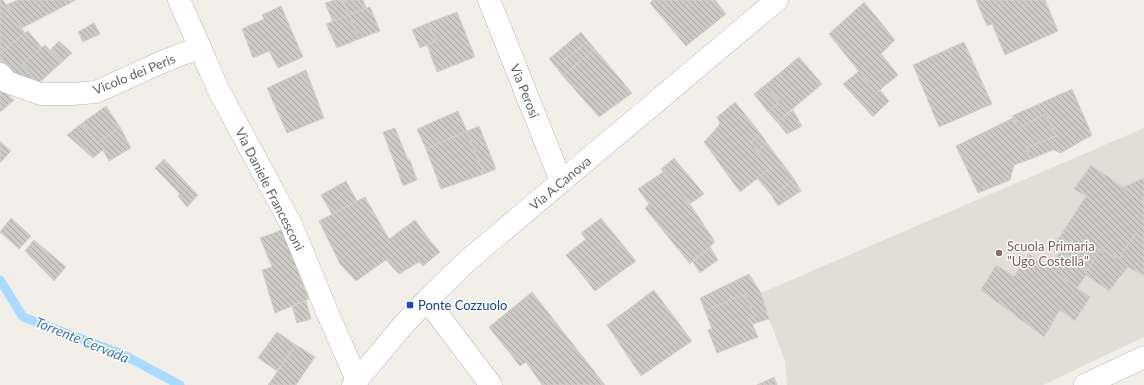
<svg xmlns="http://www.w3.org/2000/svg" width="1144" height="385" font-family="Lato,sans-serif">
<defs>
<pattern id="building-back-hatch" width="6" height="6" patternUnits="userSpaceOnUse"><rect width="6" height="6" fill="#cccac5"/><path d="M-1 5l2 2M0 0l6 6M5-1l2 2" fill="none" stroke="#a9a8a4"/></pattern>
</defs>
<rect width="100%" height="100%" fill="#f1efe8"/>
<!-- education -->
<polygon fill="#e1ded6" points="1144,128 1144,337 1043,385 787,385 785,360 769,319 761,293"/>
<g fill="none" stroke-linecap="round" stroke-linejoin="round">
<!-- stream -->
<polyline stroke="#aadaff" stroke-width="9" points="0,280 23,317 122,354 180,385"/>
</g>
<!-- building -->
<g fill="url(#building-back-hatch)" stroke="#d6d1c6">
<polygon points="0,0 3,0 25,33 0,53"/>
<polygon points="18,0 76,0 22,28 6,5"/>
<polygon points="335,0 343,0 349,15 333,22 325,3"/>
<polygon points="343,0 363,0 366,8 349,15"/>
<polygon points="653,0 715,0 726,14 686,46 650,3"/>
<polygon points="976,0 1045,0 1058,31 1005,55 992,24 987,26"/>
<polygon points="864,2 895,40 881,54 898,75 876,93 829,34"/>
<polygon points="281,6 303,57 278,68 269,51 253,58 242,29 264,19 262,15"/>
<polygon points="370,7 380,31 359,39 349,15"/>
<polygon points="457,12 475,57 437,72 427,45 436,41 428,23"/>
<polygon points="349,15 359,39 337,48 326,24"/>
<polygon points="94,23 100,34 83,42 78,32"/>
<polygon points="428,23 436,41 420,48 412,30"/>
<polygon points="28,31 42,48 22,64 39,83 15,78 0,60 0,53"/>
<polygon points="581,32 588,41 556,67 549,59"/>
<polygon points="59,41 72,53 62,62 50,50"/>
<polygon points="588,41 595,49 563,76 556,67"/>
<polygon points="964,42 992,104 939,127 913,65"/>
<polygon points="45,45 62,62 39,83 22,64"/>
<polygon points="595,49 632,93 599,117 563,76"/>
<polygon points="799,57 822,84 777,122 768,112 779,102 765,85"/>
<polygon points="306,70 324,118 287,133 267,88"/>
<polygon points="859,71 876,93 880,90 889,101 873,117 843,84"/>
<polygon points="765,85 779,102 768,112 754,94"/>
<polygon points="1072,89 1092,135 1061,153 1053,150 1031,159 1026,148 1056,136 1046,114 1019,128 1012,116"/>
<polygon points="2,90 14,100 0,112 0,92"/>
<polygon points="735,102 761,134 750,142 771,168 740,192 704,142 720,124 717,117"/>
<polygon points="106,106 120,127 97,143 82,123"/>
<polygon points="793,110 802,126 787,134 777,122"/>
<polygon points="458,111 467,131 426,149 417,129"/>
<polygon points="1046,114 1056,136 1026,148 1031,159 1014,165 1010,180 978,193 956,146 1013,118 1019,128"/>
<polygon points="82,123 97,143 120,127 131,148 109,161 103,150 93,158 67,135"/>
<polygon points="479,126 496,169 484,174 467,131"/>
<polygon points="395,128 408,160 410,160 417,180 403,186 383,132"/>
<polygon points="467,131 484,174 441,189 426,149"/>
<polygon points="761,134 767,143 757,151 750,142"/>
<polygon points="0,141 11,151 0,163"/>
<polygon points="767,143 794,179 772,196 757,178 771,168 757,151"/>
<polygon points="674,158 704,194 690,204 661,169"/>
<polygon points="164,159 198,195 187,207 178,196 180,194 155,168"/>
<polygon points="1091,165 1144,202 1144,239 1135,234 1119,259 1100,249 1087,271 1053,247 1086,196 1074,189"/>
<polygon points="663,172 692,207 715,242 690,264 645,208 649,204 638,189"/>
<polygon points="1144,178 1144,202 1123,187"/>
<polygon points="794,179 801,191 778,206 772,196"/>
<polygon points="346,181 357,201 332,214 321,195"/>
<polygon points="365,197 389,239 415,220 428,238 440,252 423,266 419,262 399,274 386,260 356,281 340,264 319,221"/>
<polygon points="11,218 31,236 19,249 0,232"/>
<polygon points="601,218 636,261 595,291 566,255 586,239 581,233"/>
<polygon points="282,230 309,299 275,313 262,270 272,267 260,238"/>
<polygon points="1135,234 1144,239 1144,276 1128,267 1109,291 1086,275 1077,288 1049,268 1060,252 1087,271 1100,249 1119,259"/>
<polygon points="34,240 66,267 54,281 25,251"/>
<polygon points="710,247 718,260 700,273 693,262"/>
<polygon points="1029,254 1090,297 1075,321 1060,310 1044,337 981,290 996,265 1014,276"/>
<polygon points="749,274 761,293 769,319 753,324 750,319 755,317 745,294 705,311 700,298"/>
<polygon points="654,290 692,341 641,376 607,325"/>
<polygon points="532,292 605,385 542,385 526,362 520,366 489,327"/>
<polygon points="745,294 755,317 750,319 758,337 717,353 708,330 712,329 705,311"/>
<polygon points="306,301 311,319 297,323 292,306"/>
<polygon points="277,332 296,345 277,371 258,358"/>
<polygon points="296,345 315,357 296,385 268,385"/>
<polygon points="774,377 777,385 757,385"/>
</g>
<g fill="none" stroke-linecap="round" stroke-linejoin="round">
<defs>
<g id="street">
<polyline points="179,0 219,91 291,224 328,314 357,380"/>
<polyline points="489,0 561,181"/>
<polyline points="0,74 7,82 41,94 72,94 96,92 162,62 200,47"/>
<polyline points="427,300 491,385"/>
<polyline points="1085,385 1144,357"/>
</g>
<polyline id="secondary" points="353,385 405,323 427,300 467,261 777,0"/>
</defs>
<!-- street casing -->
<use href="#street" stroke="#b5b8bc" stroke-width="23"/>
<!-- secondary casing -->
<use href="#secondary" stroke="#b6babf" stroke-width="23"/>
<!-- street -->
<use href="#street" stroke="#fff" stroke-width="22"/>
<!-- secondary -->
<use href="#secondary" stroke="#fff" stroke-width="22"/>
</g>
<!-- markers -->
<circle fill="#8d6e63" stroke="#fff" stroke-width="1.5" cx="999" cy="253" r="4"/>
<rect fill="#1a4fb4" stroke="#fff" stroke-width="1.5" x="406" y="301" width="8" height="8" rx="2"/>
<g text-anchor="middle" stroke-width="3" stroke-linejoin="round" paint-order="stroke">
<!-- street labels -->
<g font-size="13" fill="#5f6368" stroke="#fff">
<text transform="translate(134 74) rotate(-22)" y="5">Vicolo dei Peris</text>
<text transform="translate(525 91) rotate(68)" y="5">Via Perosi</text>
<text transform="translate(560 183) rotate(-40)" y="5">Via A.Canova</text>
<text transform="translate(270 189) rotate(63)" y="5">Via Daniele Francesconi</text>
</g>
<!-- education labels -->
<g font-size="13" fill="#785e54" stroke="#fff" text-anchor="start">
<text x="1007" y="251">Scuola Primaria<tspan x="1007" dy="15">"Ugo Costella"</tspan></text>
</g>
<!-- transit labels -->
<g font-size="13" fill="#164399" stroke="#fff" text-anchor="start">
<text x="418" y="310">Ponte Cozzuolo</text>
</g>
<!-- water labels -->
<g font-size="14" font-style="italic" fill="#4174aa" stroke="#fff">
<text transform="translate(82 340) rotate(22)" y="5">Torrente Cervada</text>
</g>
</g>
</svg>
